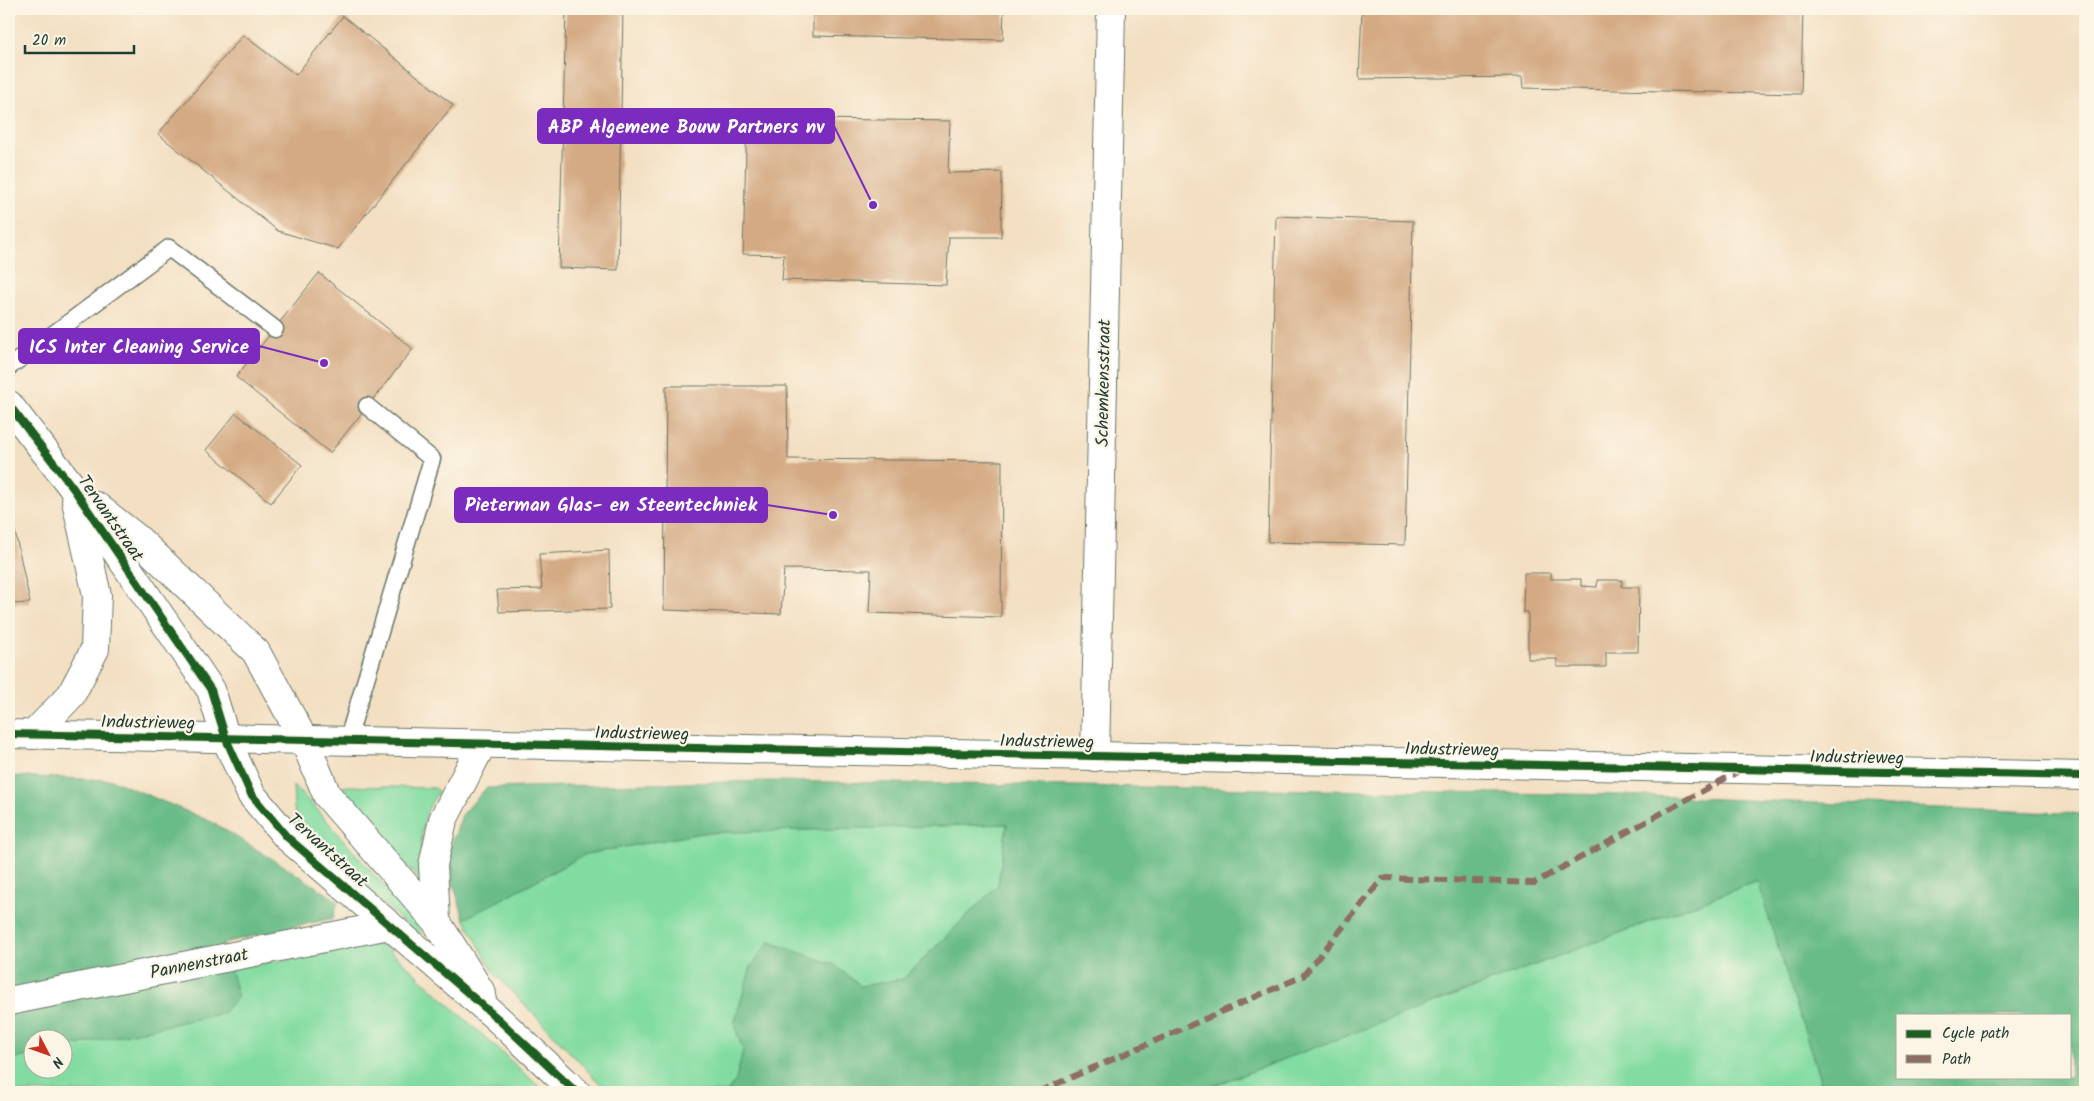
<svg xmlns="http://www.w3.org/2000/svg" width="2094" height="1101" font-family="Kalam,sans-serif">
<rect width="100%" height="100%" fill="#fcf5e5"/>
<filter id="ink" filterUnits="userSpaceOnUse"><feTurbulence type="fractalNoise" baseFrequency=".02" numOctaves="2"/><feDisplacementMap in="SourceGraphic" scale="10" xChannelSelector="R" yChannelSelector="G"/><feConvolveMatrix kernelMatrix="1 2 1 2 8 2 1 2 1" color-interpolation-filters="sRGB"/></filter>
<filter id="wash" filterUnits="userSpaceOnUse"><feTurbulence type="fractalNoise" baseFrequency=".0096" numOctaves="4" result="noise"/><feDisplacementMap in="SourceGraphic" scale="20" xChannelSelector="R" yChannelSelector="G"/><feGaussianBlur stdDeviation="1.12" result="paint"/><feColorMatrix in="noise" values="0 0 0 0 0 0 0 0 0 0 0 0 0 0 0 0 0 1.4 0 .05"/><feComposite in="paint" operator="in"/></filter>
<g filter="url(#wash)">
<rect width="100%" height="100%" fill="#f3dfc2"/>
<!-- green -->
<g fill="#82dca1" stroke="#508c6a">
<polygon points="293,786 313,805 416,923 422,934 418,936 298,824 294,808"/>
<path d="M 347,786 L 435,788 L 439,792 C 419,814 419,850 424,877 L 418,878 L 342,793 L 343,787 Z"/>
<polygon points="1007,824 998,885 903,979 861,986 833,964 751,967 734,1024 743,1050 736,1081 727,1092 608,1092 495,974 464,919 586,854 702,833"/>
<polygon points="1758,881 1824,1092 1197,1092"/>
<polygon points="382,943 545,1092 9,1092 9,1060 32,1055 32,1068 62,1068 63,1048 223,1013 230,969"/>
</g>
<!-- forest -->
<g fill="#69bc87" stroke="#447c5e" fill-rule="evenodd">
<polygon points="9,776 112,780 212,822 292,871 338,901 333,918 223,943 238,997 223,1013 63,1048 62,1038 32,1038 32,1055 9,1060"/>
<path d="M 768,781 L 1624,795 L 2085,814 L 2085,1092 L 1824,1092 L 1757,881 L 1197,1092 L 727,1092 L 736,1080 L 743,1050 L 734,1024 L 751,967 L 769,942 L 833,964 L 861,986 L 903,979 L 998,885 L 1007,824 L 702,833 L 586,854 L 464,919 L 452,879 L 450,849 L 462,815 L 486,788 ZM 1898,1015 L 2070,1015 L 2070,1077 L 1898,1077 Z"/>
</g>
<g id="blocks">
<!-- building -->
<g fill="#d4aa84">
<polygon points="566,9 623,9 618,270 559,268"/>
<polygon points="813,9 1004,9 1003,40 813,36"/>
<polygon points="1362,9 1803,9 1801,94 1523,88 1522,77 1359,79"/>
<polygon points="343,16 453,105 338,249 278,231 158,134 243,35 296,75"/>
<polygon points="747,118 950,121 948,173 1002,172 1001,237 949,237 946,285 782,280 784,255 743,254"/>
<polygon points="1276,216 1413,221 1405,545 1268,542"/>
<polygon points="319,273 413,349 330,453 236,377"/>
<polygon points="666,386 787,386 788,459 1002,461 1001,617 869,613 871,570 784,569 781,614 664,610"/>
<polygon points="236,413 302,465 271,503 206,450"/>
<polygon points="9,522 13,522 30,603 9,604"/>
<polygon points="609,550 610,609 499,612 497,590 542,589 539,554"/>
<polygon points="1524,573 1551,573 1551,579 1581,579 1581,586 1597,587 1597,580 1622,580 1622,587 1639,587 1638,652 1606,652 1606,667 1557,667 1557,659 1528,659 1528,612 1523,612"/>
</g>
</g>
</g>
<g filter="url(#ink)">
<use href="#blocks" fill-opacity="0" stroke="#697666" stroke-width="1"/>
<g fill="none" stroke-linecap="round" stroke-linejoin="round">
<defs>
<g id="lane">
<polyline points="9,367 169,248 275,329"/>
<polyline points="347,742 432,459 367,406"/>
</g>
<g id="street">
<polyline points="9,405 73,488 211,690 226,739 251,794 287,837 497,1018 576,1092"/>
<polyline points="96,506 139,540 256,652 305,742 327,795 436,921 482,994"/>
<polyline points="33,735 71,695 95,649 97,595 76,501"/>
<polyline points="1095,757 1111,9"/>
<polyline points="436,921 433,865 443,820 482,744"/>
<polyline points="9,1001 389,925"/>
</g>
<polyline id="secondary" points="9,734 2085,776"/>
</defs>
<!-- lane casing -->
<use href="#lane" stroke="#697666" stroke-width="19"/>
<!-- street casing -->
<use href="#street" stroke="#697666" stroke-width="30"/>
<!-- secondary casing -->
<use href="#secondary" stroke="#697666" stroke-width="30"/>
<!-- lane -->
<use href="#lane" stroke="#fff" stroke-width="16"/>
<!-- street -->
<use href="#street" stroke="#fff" stroke-width="28"/>
<!-- secondary -->
<use href="#secondary" stroke="#fff" stroke-width="28"/>
<!-- quiet -->
<polyline stroke="#8d6e63" stroke-width="6" stroke-dasharray="12 6" stroke-linecap="butt" points="1038,1092 1303,976 1383,878 1534,883 1739,771"/>
<defs>
<g id="cycleway">
<polyline points="9,405 73,488 211,690 226,739 251,794 287,837 497,1018 576,1092"/>
<polyline points="9,734 2085,776"/>
</g>
</defs>
<!-- cycleway casing -->
<use href="#cycleway" stroke="#fcf5e5" stroke-width="11"/>
<!-- cycleway -->
<use href="#cycleway" stroke="#1b5e20" stroke-width="8"/>
</g>
</g>
<g text-anchor="middle" stroke-width="4.5" stroke-linejoin="round" paint-order="stroke">
<!-- street labels -->
<g font-size="18" fill="#1f3d34" stroke="#fcf5e5">
<text transform="translate(1103 383) rotate(-89)" y="6">Schemkensstraat</text>
<text transform="translate(111 518) rotate(55)" y="6">Tervantstraat</text>
<text transform="translate(148 722) rotate(1)" y="6">Industrieweg</text>
<text transform="translate(642 733) rotate(1)" y="6">Industrieweg</text>
<text transform="translate(1047 741) rotate(1)" y="6">Industrieweg</text>
<text transform="translate(1452 749) rotate(1)" y="6">Industrieweg</text>
<text transform="translate(1857 757) rotate(1)" y="6">Industrieweg</text>
<text transform="translate(328 850) rotate(42)" y="6">Tervantstraat</text>
<text transform="translate(199 963) rotate(-11)" y="6">Pannenstraat</text>
</g>
</g>
<!-- callouts -->
<path fill="none" stroke="#7b2cbf" stroke-width="2" d="M873 205L834 126M324 363L259 346M833 515L767 505"/>
<g fill="#7b2cbf" stroke="#fcf5e5" stroke-width="2">
<circle cx="873" cy="205" r="5"/>
<circle cx="324" cy="363" r="5"/>
<circle cx="833" cy="515" r="5"/>
</g>
<g fill="#7b2cbf" stroke="#7b2cbf" stroke-width="2">
<rect x="538" y="109" width="296" height="34" rx="5"/>
<rect x="19" y="329" width="240" height="34" rx="5"/>
<rect x="455" y="488" width="312" height="34" rx="5"/>
</g>
<g font-size="19" text-anchor="middle" font-weight="bold" fill="#fff">
<text x="686" y="133">ABP Algemene Bouw Partners nv</text>
<text x="139" y="353">ICS Inter Cleaning Service</text>
<text x="611" y="511">Pieterman Glas- en Steentechniek</text>
</g>
<!-- margin -->
<rect width="2094" height="1101" fill="none" stroke="#fcf5e5" stroke-width="30"/>
<!-- legend -->
<rect x="1896" y="1014" width="175" height="65" fill="#fcf5e5" stroke="#a4ab9e"/>
<rect x="1906" y="1030" width="25" height="8" fill="#1b5e20" stroke="#a4ab9e"/>
<text x="1942" y="1038" font-size="15" fill="#1f3d34">Cycle path</text>
<rect x="1906" y="1055" width="25" height="8" fill="#8d6e63" stroke="#a4ab9e"/>
<text x="1942" y="1064" font-size="15" fill="#1f3d34">Path</text>
<!-- north arrow -->
<g transform="translate(48 1054) rotate(131)"><circle r="24" fill="#fcf5e5" stroke="#a4ab9e"/>
<path d="M0-4L9 19L0 12L-9 19Z" fill="#c8321e"/>
<text y="-8" font-size="14" font-weight="bold" text-anchor="middle" fill="#1f3d34">N</text>
</g>
<!-- scale -->
<path d="M25 45v8h109v-8" fill="none" stroke="#1f3d34" stroke-width="2.5"/>
<text x="32" y="45" font-size="15" fill="#1f3d34" stroke="#fcf5e5" stroke-width="4" paint-order="stroke">20 m</text>
</svg>
